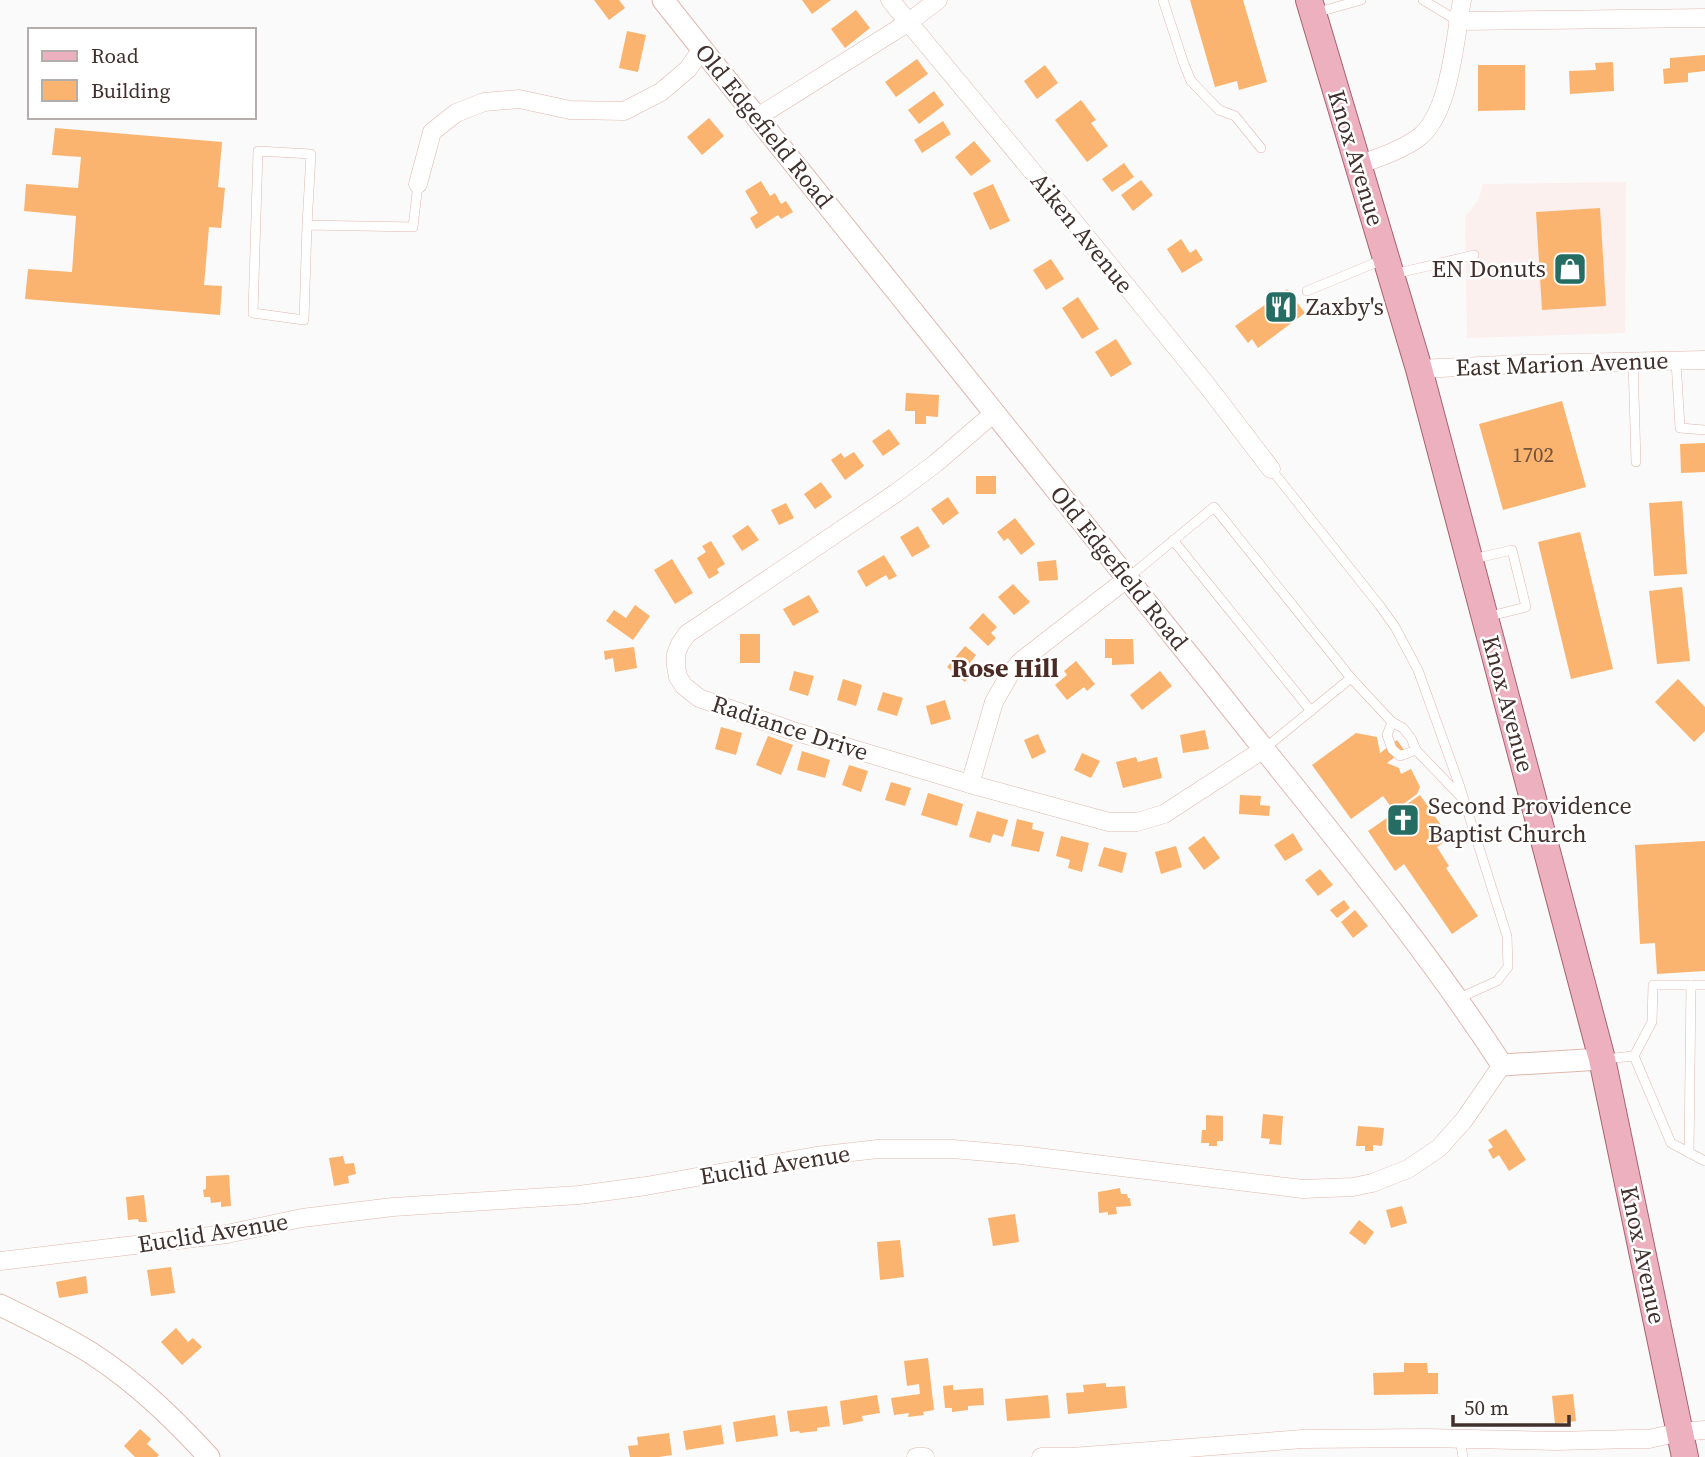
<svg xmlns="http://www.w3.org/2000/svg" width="1705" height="1457" font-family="'Source Serif 4',serif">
<rect width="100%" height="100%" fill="#fafafa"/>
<!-- built -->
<polygon fill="#fbf0ed" points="1626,182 1625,333 1467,338 1465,217 1479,199 1483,184"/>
<!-- building -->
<g fill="#fab46f">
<polygon points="594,0 619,0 625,8 609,20"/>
<polygon points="802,0 831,0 812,14"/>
<polygon points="1190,0 1243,0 1267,82 1239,90 1237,81 1215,87"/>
<polygon points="856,10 870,28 845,48 831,29"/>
<polygon points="627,31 646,35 638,72 619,68"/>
<polygon points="1705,55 1705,71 1688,73 1688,82 1664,84 1663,69 1670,68 1670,58"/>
<polygon points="917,59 928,74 896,97 885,82"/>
<polygon points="1613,62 1614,91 1570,94 1569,71 1596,70 1595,63"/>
<polygon points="1045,65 1058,83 1037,99 1024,81"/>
<polygon points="1478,65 1525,65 1525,110 1478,111"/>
<polygon points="934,91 944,105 919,124 908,110"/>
<polygon points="1081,100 1096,120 1091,123 1108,146 1087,162 1055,120"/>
<polygon points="709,118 724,136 702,155 687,137"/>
<polygon points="943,121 951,134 922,153 914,140"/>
<polygon points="55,128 222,142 218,187 225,188 221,228 209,227 204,285 222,286 220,315 25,299 28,269 72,272 76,216 24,211 26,184 78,188 81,157 52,155"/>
<polygon points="974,141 991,161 971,176 955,157"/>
<polygon points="1124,163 1134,177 1112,192 1102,179"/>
<polygon points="1141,180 1153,195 1133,211 1121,195"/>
<polygon points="761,181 770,196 775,193 781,204 786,201 793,212 781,219 778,215 756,229 750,218 758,213 745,191"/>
<polygon points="993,184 1010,221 990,230 973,193"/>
<polygon points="1600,208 1606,306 1542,310 1536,212"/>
<polygon points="1181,239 1190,253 1196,249 1203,260 1182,273 1167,249"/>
<polygon points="1051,259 1064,279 1046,290 1033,270"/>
<polygon points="1287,289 1305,313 1258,348 1252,339 1248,343 1235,326"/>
<polygon points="1078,297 1099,329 1082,339 1062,308"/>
<polygon points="1116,339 1132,364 1111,377 1095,352"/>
<polygon points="906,393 939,395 938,417 926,416 926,424 915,424 915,411 905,411"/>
<polygon points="1562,401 1586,487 1503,510 1479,424"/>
<polygon points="889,429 900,444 883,456 872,441"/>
<polygon points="1705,443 1705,472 1681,473 1680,444"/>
<polygon points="854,452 864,466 845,480 831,460 841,453 844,458"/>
<rect x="976" y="476" width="20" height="18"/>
<polygon points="821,482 832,497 815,509 804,494"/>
<polygon points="948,497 959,513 943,525 931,509"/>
<polygon points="1682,501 1687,574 1654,576 1649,503"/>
<polygon points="786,503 794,518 779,525 771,510"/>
<polygon points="1015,518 1035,544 1021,555 1008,538 1004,541 997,532"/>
<polygon points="748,525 759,540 742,551 732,536"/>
<polygon points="918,526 930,547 912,557 900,537"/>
<polygon points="1580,532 1613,669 1571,679 1538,542"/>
<polygon points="711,541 725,564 717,569 719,573 709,579 697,558 706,552 702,546"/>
<polygon points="884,555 897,576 889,580 886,575 866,587 857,571"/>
<polygon points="672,559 693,593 675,604 654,570"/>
<polygon points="1056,560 1058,580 1039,581 1037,562"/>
<polygon points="1013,584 1030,602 1014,615 998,597"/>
<polygon points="1682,587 1690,661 1657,664 1649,591"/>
<polygon points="809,595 819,612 793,626 783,609"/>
<polygon points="635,605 650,616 633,640 606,621 614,610 626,618"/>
<polygon points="983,613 997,627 991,633 996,638 988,646 969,628"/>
<rect x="740" y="634" width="20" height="29"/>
<polygon points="1105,639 1133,639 1134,664 1112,665 1112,658 1105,658"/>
<polygon points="965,646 976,655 967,667 973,672 965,682 947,667"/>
<polygon points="634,647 637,668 615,672 613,658 605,660 604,651"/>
<polygon points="1076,661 1095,684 1087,691 1084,687 1067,700 1055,685 1067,675 1064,671"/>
<polygon points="794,671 814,676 808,696 789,690"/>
<polygon points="1160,671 1172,686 1142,710 1130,695"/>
<polygon points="843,679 862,685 856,706 837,700"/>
<polygon points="1678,679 1705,707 1705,731 1694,742 1655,702"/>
<polygon points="883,692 903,698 897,716 877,710"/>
<polygon points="945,700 951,719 931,725 926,706"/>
<polygon points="721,727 742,733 736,755 715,749"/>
<polygon points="1205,730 1209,749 1183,753 1180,735"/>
<polygon points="1356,733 1377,737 1380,753 1397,740 1404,750 1387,763 1399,768 1401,774 1411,769 1420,787 1417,794 1394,811 1383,796 1351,819 1312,765"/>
<polygon points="1038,734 1046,752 1032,759 1024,740"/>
<polygon points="768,736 793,745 781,775 756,765"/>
<polygon points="802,751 830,760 825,778 797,770"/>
<polygon points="1082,753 1100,761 1091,778 1074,770"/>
<polygon points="1136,757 1138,762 1157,757 1162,778 1123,788 1116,762"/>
<polygon points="849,765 868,771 861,792 842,785"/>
<polygon points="891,782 911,788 905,806 885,800"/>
<polygon points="928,793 963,804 957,826 921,815"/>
<polygon points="1240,795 1261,796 1260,805 1270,806 1269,816 1239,814"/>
<polygon points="1420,795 1450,838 1437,847 1449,866 1446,868 1478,916 1452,934 1404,864 1395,871 1368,831"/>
<polygon points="977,811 1008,820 1003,837 993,834 990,843 969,837"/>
<polygon points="1017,819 1033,823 1032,829 1044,832 1039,852 1011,846"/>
<polygon points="1293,833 1303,850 1285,861 1274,845"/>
<polygon points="1061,836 1089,843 1082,872 1068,868 1070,860 1056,856"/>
<polygon points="1204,836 1220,858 1204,870 1188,848"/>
<polygon points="1705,841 1705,971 1657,974 1655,943 1640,944 1635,845"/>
<polygon points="1176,846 1182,867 1161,874 1155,852"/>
<polygon points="1104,847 1127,853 1122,873 1098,866"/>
<polygon points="1320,869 1333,885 1318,896 1305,880"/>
<polygon points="1344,900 1350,908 1337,918 1330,910"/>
<polygon points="1355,910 1368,926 1353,938 1341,922"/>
<polygon points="1263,1114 1283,1116 1281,1145 1269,1144 1270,1139 1261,1138"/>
<polygon points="1206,1115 1223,1116 1223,1141 1217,1141 1217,1146 1209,1146 1209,1143 1201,1143 1202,1130 1206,1130"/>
<polygon points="1358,1126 1384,1128 1382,1146 1373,1145 1373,1151 1365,1151 1365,1146 1356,1146"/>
<polygon points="1506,1129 1526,1160 1509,1171 1499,1155 1493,1159 1488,1150 1493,1147 1488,1140"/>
<polygon points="343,1156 345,1164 354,1163 356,1174 348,1176 349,1183 334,1186 329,1158"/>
<polygon points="229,1175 231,1206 221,1207 221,1202 211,1203 210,1197 204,1197 203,1190 206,1189 206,1176"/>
<polygon points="1120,1188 1121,1194 1127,1194 1128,1198 1130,1198 1131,1206 1116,1207 1117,1214 1108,1215 1108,1212 1099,1213 1098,1192"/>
<polygon points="144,1195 147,1222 139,1222 138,1219 128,1220 126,1197"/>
<polygon points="1402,1206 1407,1223 1391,1228 1386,1210"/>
<polygon points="1015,1214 1019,1242 993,1246 988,1218"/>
<polygon points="1359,1220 1374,1232 1365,1245 1349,1233"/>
<polygon points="900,1240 904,1277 880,1280 877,1242"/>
<polygon points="171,1267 175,1293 151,1296 147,1270"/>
<polygon points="86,1276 88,1293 59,1298 56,1282"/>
<polygon points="176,1328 188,1342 193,1338 202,1347 182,1365 161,1342"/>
<polygon points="928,1358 934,1410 923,1412 924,1415 908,1417 909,1413 894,1415 891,1398 920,1394 919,1384 907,1386 904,1361"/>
<polygon points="1404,1363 1427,1363 1428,1373 1438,1373 1438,1394 1374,1395 1373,1373 1404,1372"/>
<polygon points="1106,1383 1106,1387 1125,1386 1127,1408 1068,1414 1066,1393 1084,1392 1083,1385"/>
<polygon points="953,1385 953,1390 983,1388 984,1405 968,1406 968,1410 952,1412 952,1408 945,1408 943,1386"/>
<polygon points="1573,1394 1576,1421 1555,1424 1552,1396"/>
<polygon points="877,1395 880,1413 862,1416 863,1421 843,1425 840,1401"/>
<polygon points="1048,1395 1050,1418 1007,1421 1005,1399"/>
<polygon points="827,1406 830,1426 817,1428 817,1431 800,1433 799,1431 790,1432 787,1411"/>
<polygon points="775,1415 778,1436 736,1442 733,1422"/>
<polygon points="721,1425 724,1444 686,1450 683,1431"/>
<polygon points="140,1429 151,1439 147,1444 159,1455 157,1457 135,1457 124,1446"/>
<polygon points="669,1433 672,1455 659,1457 630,1457 628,1446 638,1445 637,1437"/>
</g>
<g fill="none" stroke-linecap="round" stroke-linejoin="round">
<defs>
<g id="service">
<polyline points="1163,0 1184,64 1191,81 1219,110 1235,116 1261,148"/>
<polyline points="1423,0 1458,21"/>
<polyline points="1315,13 1361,0"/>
<polyline points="307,225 304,320 253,313 258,151 311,154 307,225 413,227 418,184"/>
<polyline points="1394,274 1474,255"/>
<polyline points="1307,291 1382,260"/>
<polyline points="1633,361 1636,462"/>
<polyline points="1676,361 1680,428 1705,430"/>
<polyline points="1271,469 1380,606 1395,627 1418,670 1459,784 1507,936 1508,967 1497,981 1457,999"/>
<polyline points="1173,540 1311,711"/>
<polyline points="1473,559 1512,550 1526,607 1486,617"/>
<polyline points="1129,577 1214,507 1351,678 1265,748"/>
<polyline points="1351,678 1392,722 1403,728 1411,738 1416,750 1462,798"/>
<polyline points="1392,722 1387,735 1392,749 1400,756 1416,750"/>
<polyline points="1634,1056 1652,1022 1653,985 1705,985"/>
<polyline points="1605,1059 1634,1056 1671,1143 1705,1161"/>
<polyline points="1689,1153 1691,985"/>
<polyline points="1460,1439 1463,1457"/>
</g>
<g id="minor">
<polyline points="890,0 1067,213 1206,384 1271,469"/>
<polyline points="1458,21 1705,18"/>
<polyline points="756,118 909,22 938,0"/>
<path d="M 1358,165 C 1377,158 1400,151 1418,138 C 1450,115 1455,38 1462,0"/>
<polyline points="418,184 432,132 456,113 484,102 519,99 570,110 624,111 661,92 688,69 702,49"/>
<polyline points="1419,369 1523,364 1705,360"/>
<polyline points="994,413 936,463 896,493 687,634 680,644 676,654 676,666 678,677 684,686 699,698 790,730 970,784 1109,822 1137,822 1164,814 1264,749"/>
<polyline points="970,784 994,702 1010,674 1021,661 1128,578"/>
<polyline points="0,1261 227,1234 302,1218 393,1207 579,1195 646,1186 816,1156 878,1149 953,1149 1021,1155 1303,1189 1353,1187 1372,1183 1408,1169 1439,1148 1464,1120 1502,1065"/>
<polyline points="916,1457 925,1457"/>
<polyline points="1041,1457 1072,1457 1303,1439 1427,1438 1556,1441 1632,1439 1649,1439 1680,1432 1705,1430"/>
</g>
<g id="tertiary">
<path d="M 663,0 C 844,228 1029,453 1209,680 C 1309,807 1414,930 1502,1065 L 1602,1059"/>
<path d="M 0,1305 C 31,1320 62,1335 91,1353 C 136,1382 173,1418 209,1457"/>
</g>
<polyline id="primary" points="1309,0 1419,369 1602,1059 1685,1457"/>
</defs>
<!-- service casing -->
<use href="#service" stroke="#e0b7ad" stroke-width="10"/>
<!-- minor casing -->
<use href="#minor" stroke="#e0b7ad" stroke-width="19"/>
<!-- tertiary casing -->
<use href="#tertiary" stroke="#e0b7ad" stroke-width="23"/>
<!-- primary casing -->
<use href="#primary" stroke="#a86270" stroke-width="28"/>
<!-- service -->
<use href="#service" stroke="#fff" stroke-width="9"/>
<!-- minor -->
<use href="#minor" stroke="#fff" stroke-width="18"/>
<!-- tertiary -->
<use href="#tertiary" stroke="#fff" stroke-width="21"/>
<!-- primary -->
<use href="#primary" stroke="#ecb0bf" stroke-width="26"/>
</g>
<!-- icons -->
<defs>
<symbol id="shop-square" viewBox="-11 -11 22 22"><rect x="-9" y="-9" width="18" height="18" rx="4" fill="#256c62" stroke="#fff"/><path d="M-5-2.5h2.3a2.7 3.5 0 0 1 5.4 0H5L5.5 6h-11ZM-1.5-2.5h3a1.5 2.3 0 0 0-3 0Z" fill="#fff"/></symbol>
<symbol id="restaurant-square" viewBox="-11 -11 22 22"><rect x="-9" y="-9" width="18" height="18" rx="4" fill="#256c62" stroke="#fff"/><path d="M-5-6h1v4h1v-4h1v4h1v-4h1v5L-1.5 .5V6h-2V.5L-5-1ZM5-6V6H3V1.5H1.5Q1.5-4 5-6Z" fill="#fff"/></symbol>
<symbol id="church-square" viewBox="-11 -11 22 22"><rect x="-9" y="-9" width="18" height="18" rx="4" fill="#256c62" stroke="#fff"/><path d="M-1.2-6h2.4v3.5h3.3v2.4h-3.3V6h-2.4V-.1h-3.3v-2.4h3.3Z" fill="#fff"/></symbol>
</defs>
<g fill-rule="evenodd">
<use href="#shop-square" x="1551" y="250" width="38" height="38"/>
<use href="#restaurant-square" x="1262" y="288" width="38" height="38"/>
<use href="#church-square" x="1384" y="801" width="38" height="38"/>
</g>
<g text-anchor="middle" stroke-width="5" stroke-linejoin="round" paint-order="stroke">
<!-- number labels -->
<g font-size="21" fill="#6f523e">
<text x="1533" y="462">1702</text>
</g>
<!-- street labels -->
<g font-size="24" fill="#41312d" stroke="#fff">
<text transform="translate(764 126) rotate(51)" y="8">Old Edgefield Road</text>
<text transform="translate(1356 158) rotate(73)" y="8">Knox Avenue</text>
<text transform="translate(1082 233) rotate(51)" y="8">Aiken Avenue</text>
<text transform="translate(1562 364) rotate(-2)" y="8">East Marion Avenue</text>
<text transform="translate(1119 568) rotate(51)" y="8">Old Edgefield Road</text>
<text transform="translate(1508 704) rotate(75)" y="8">Knox Avenue</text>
<text transform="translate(790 728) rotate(18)" y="8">Radiance Drive</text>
<text transform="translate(775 1165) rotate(-9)" y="8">Euclid Avenue</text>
<text transform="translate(213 1233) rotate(-9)" y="8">Euclid Avenue</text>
<text transform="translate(1643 1255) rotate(78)" y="8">Knox Avenue</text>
</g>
<!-- poi labels -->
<g font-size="24" fill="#41312d" stroke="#fff" text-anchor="start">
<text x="1546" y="277" text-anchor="end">EN Donuts</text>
<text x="1306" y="315">Zaxby's</text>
<text x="1428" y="814">Second Providence<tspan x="1428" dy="28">Baptist Church</tspan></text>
</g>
<!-- neighbourhood labels -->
<g font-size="26" font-weight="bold" fill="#4b2c24" stroke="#fff">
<text x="1005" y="677">Rose Hill</text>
</g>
</g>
<!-- legend -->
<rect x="28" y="28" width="228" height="91" fill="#ffffff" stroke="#b3adab" stroke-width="2"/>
<rect x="42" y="51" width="35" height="10" fill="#ecb0bf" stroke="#b3adab" stroke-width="2"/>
<text x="91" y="63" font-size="21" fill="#41312d">Road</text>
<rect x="42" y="80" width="35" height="21" fill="#fab46f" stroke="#b3adab" stroke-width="2"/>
<text x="91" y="98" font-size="21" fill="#41312d">Building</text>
<!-- scale -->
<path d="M1453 1415v10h116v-10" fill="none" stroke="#41312d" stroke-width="3.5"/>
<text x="1464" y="1415" font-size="21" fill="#41312d" stroke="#ffffff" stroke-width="5" paint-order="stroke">50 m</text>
</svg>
